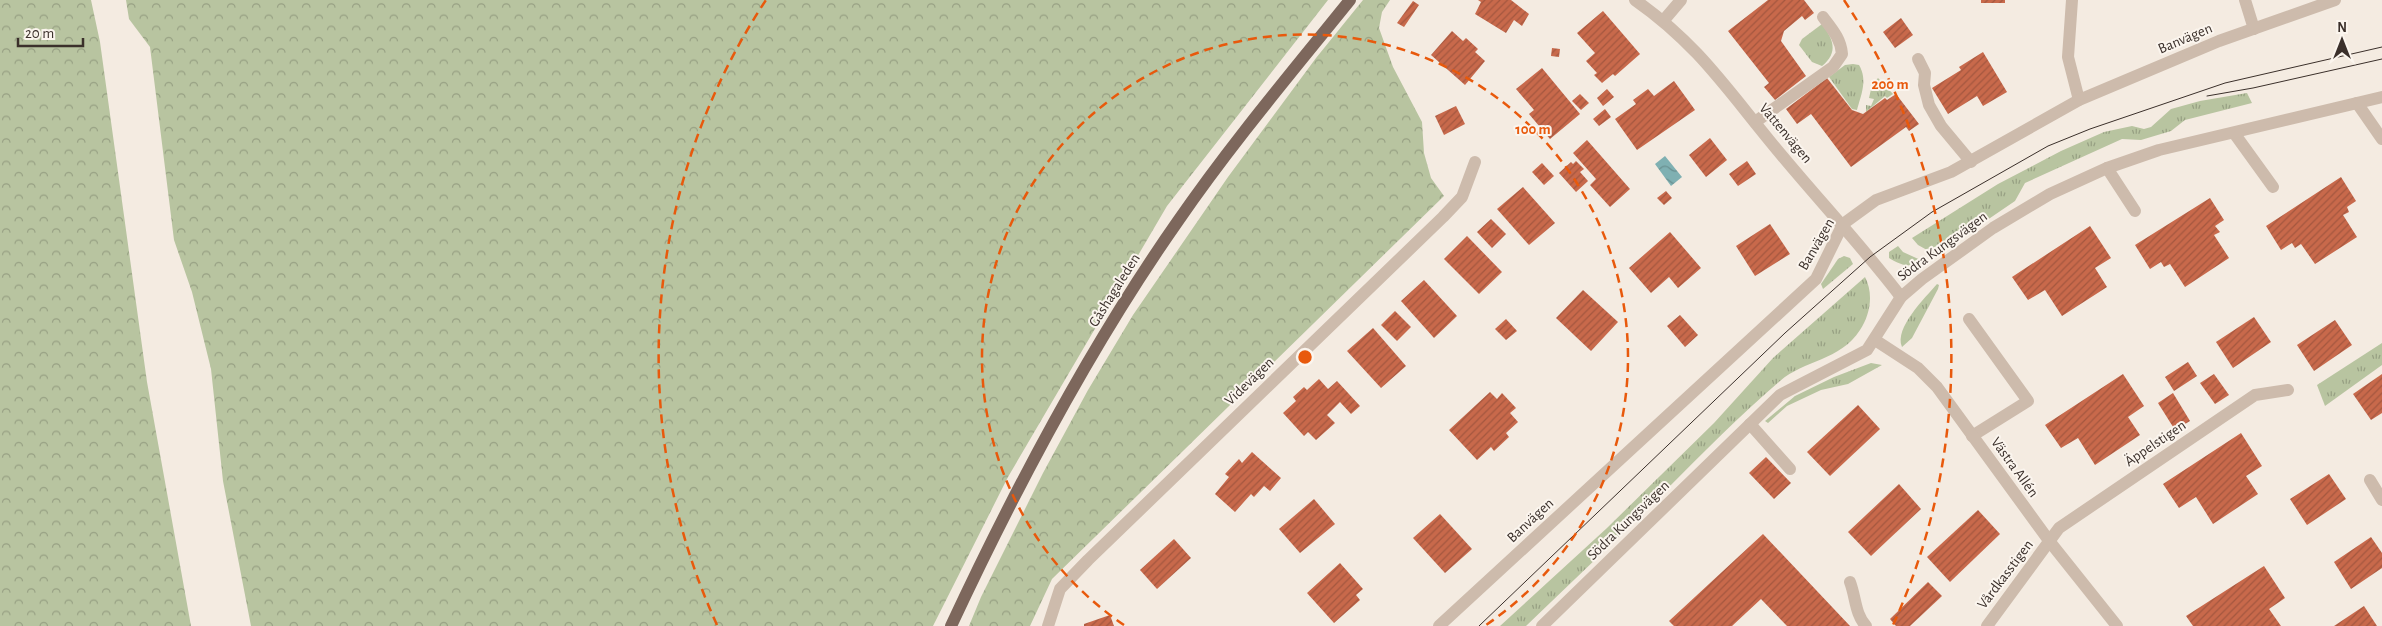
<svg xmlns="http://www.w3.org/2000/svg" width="2382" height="626" font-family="'Alegreya Sans',sans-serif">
<defs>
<pattern id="grass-tufts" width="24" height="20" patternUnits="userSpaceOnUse" patternTransform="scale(1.25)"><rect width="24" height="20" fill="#b8c4a0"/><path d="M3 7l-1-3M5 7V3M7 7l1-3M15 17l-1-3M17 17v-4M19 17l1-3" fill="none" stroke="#97a083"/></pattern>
<pattern id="forest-crowns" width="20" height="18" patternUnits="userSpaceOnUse" patternTransform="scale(1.25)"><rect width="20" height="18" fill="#b8c4a0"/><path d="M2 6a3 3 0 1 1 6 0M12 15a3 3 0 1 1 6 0" fill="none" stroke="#97a083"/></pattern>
<pattern id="water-waves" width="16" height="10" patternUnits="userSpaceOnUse" patternTransform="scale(1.25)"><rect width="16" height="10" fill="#7fb0b2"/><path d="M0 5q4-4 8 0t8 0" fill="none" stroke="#699091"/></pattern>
<pattern id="building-hatch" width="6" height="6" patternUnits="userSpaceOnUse" patternTransform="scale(1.25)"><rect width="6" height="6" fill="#c8694b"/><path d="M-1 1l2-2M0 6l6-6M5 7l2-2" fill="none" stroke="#a4573f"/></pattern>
</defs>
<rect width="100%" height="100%" fill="#f4ebe1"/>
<!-- grass -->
<g fill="url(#grass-tufts)">
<path d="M 1822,24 C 1833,39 1839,52 1822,66 L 1812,62 L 1799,45 L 1802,39 Z"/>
<path d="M 1853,64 L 1859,65 C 1868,80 1861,95 1857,110 L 1852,109 L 1829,77 L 1845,65 Z"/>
<polygon points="1878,78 1893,94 1887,98 1885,96 1866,112 1866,105 1871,106 1874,99 1869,98 1872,85"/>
<polygon points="2247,93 2252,103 2185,120 2171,131 2141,140 2122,139 2025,183 2015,201 1936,255 1918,245 1912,238 1998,184 2061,151 2104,132 2132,126 2144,129 2151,127 2171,109 2200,101"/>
<path d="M 1898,246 L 1903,252 L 1925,262 C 1911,268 1902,266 1889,258 L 1889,252 Z"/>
<polygon points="1844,256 1850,258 1853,264 1823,289 1821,284 1838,259"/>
<path d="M 1865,277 C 1874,294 1870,315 1860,330 C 1840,361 1804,360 1780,381 C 1740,415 1703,453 1665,491 C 1619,537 1573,581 1526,626 L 1500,626 L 1607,528 L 1714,423 L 1773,358 Z"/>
<path d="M 1937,284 L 1939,285 L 1938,289 L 1912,338 L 1902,347 C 1894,328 1925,298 1937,284 Z"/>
<polygon points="2382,343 2382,365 2325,406 2317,385"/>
<polygon points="1871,363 1882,365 1848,384 1821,390 1787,406 1768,423 1765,421 1795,396 1834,377"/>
</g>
<!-- forest -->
<g fill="url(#forest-crowns)">
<polygon points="0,0 91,0 100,42 147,382 191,626 0,626"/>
<polygon points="126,0 1328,0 1167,206 1008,477 933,626 251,626 223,481 211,369 192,292 174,240 150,47 129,19"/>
<polygon points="1363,0 1390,0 1382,12 1379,28 1393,67 1422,122 1424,153 1431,178 1444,196 1052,579 1030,626 969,626 981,597 1043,473 1088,390 1133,315 1228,177 1316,58"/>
</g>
<!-- water -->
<polygon fill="url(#water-waves)" points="1665,156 1682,177 1671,186 1655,164"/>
<!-- building -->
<g fill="url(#building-hatch)">
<polygon points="1478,0 1511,0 1529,14 1522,26 1514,20 1506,33 1475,14 1481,2"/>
<polygon points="1768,0 1804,0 1814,13 1805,20 1802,16 1784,31 1781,41 1806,76 1775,100 1764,87 1769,83 1728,31"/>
<rect x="1981" y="0" width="24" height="3"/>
<polygon points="1413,1 1419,5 1404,27 1397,23"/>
<polygon points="1603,11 1640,54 1615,76 1613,74 1602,83 1594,75 1597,73 1586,61 1595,53 1577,33"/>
<polygon points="1901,18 1913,35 1895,48 1883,32"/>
<polygon points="1452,31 1463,41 1466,38 1478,49 1475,52 1485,61 1465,85 1431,55"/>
<polygon points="1552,48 1560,49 1559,57 1551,56"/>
<polygon points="1983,52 2007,92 1983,106 1977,96 1948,114 1932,88 1961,70 1959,67"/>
<polygon points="1542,68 1580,114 1550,139 1529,114 1534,110 1516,89"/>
<polygon points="1827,78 1852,110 1863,114 1885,98 1887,100 1896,94 1919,124 1909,131 1906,127 1851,167 1811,114 1797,124 1786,109"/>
<polygon points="1674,81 1695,110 1637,150 1615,119 1636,104 1633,100 1648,89 1654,96"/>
<polygon points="1607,89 1614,97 1603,106 1597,98"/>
<polygon points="1580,94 1589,103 1581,110 1572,101"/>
<polygon points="1456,106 1465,124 1444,135 1435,116"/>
<polygon points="1605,109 1611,117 1599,126 1593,119"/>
<polygon points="1710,138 1727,160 1706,177 1689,155"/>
<polygon points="1587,140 1630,189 1610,207 1590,185 1596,179 1573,153"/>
<polygon points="1576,161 1584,169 1580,172 1588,181 1576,192 1559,173 1571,162 1573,164"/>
<polygon points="1747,161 1756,174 1738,186 1729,174"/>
<polygon points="1542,163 1554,176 1544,185 1532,172"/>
<polygon points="2341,177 2356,201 2347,207 2349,212 2343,215 2357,237 2315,264 2301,244 2295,248 2292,243 2281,250 2266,226"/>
<polygon points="1523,187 1555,223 1529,245 1497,209"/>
<polygon points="1666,191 1672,198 1664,205 1657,198"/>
<polygon points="2210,198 2224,220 2215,226 2220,232 2214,235 2229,258 2185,287 2170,264 2164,267 2161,262 2150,269 2135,245"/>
<polygon points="1491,219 1506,234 1492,248 1477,232"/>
<polygon points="1770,224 1790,254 1755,276 1736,246"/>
<polygon points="2090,226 2111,258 2095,268 2107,287 2062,316 2045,290 2028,300 2012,277"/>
<polygon points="1670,232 1701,268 1678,288 1669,277 1651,293 1629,268"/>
<polygon points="1467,236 1502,272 1479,294 1444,259"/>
<polygon points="1424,280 1457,316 1434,338 1401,301"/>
<polygon points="1583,290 1618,322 1591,351 1556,318"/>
<polygon points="1395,311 1411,327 1397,341 1381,325"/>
<polygon points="1680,315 1698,335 1685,347 1667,326"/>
<polygon points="2254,317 2271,342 2233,368 2216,342"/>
<polygon points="1506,319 1517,331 1506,340 1495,329"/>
<polygon points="2335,320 2352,345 2314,371 2297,345"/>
<polygon points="1373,328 1406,366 1381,388 1347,351"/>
<polygon points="2188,362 2197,376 2174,391 2165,377"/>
<polygon points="2123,374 2144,406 2128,417 2140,435 2095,465 2078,438 2061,448 2045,425"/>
<polygon points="2214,374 2229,395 2215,404 2200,383"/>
<polygon points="2382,374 2382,413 2371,420 2353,394"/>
<polygon points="1319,379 1328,389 1337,381 1360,406 1351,414 1340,402 1327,415 1335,423 1316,440 1308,432 1304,436 1283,413 1296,401 1293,397 1304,387 1307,390"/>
<polygon points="1490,392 1497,399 1502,393 1516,408 1510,413 1518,422 1506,433 1509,437 1494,451 1491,447 1477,460 1449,430"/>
<polygon points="2173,393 2190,421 2175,430 2158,403"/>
<polygon points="1858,405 1880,429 1830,476 1807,452"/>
<polygon points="2241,433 2262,466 2246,476 2258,494 2213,524 2196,497 2179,508 2163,484"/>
<polygon points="1252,452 1281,478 1270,491 1264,486 1254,497 1251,494 1235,512 1215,494 1229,477 1225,474 1239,459 1242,463"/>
<polygon points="1766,457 1791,483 1774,499 1749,473"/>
<polygon points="2329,474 2346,499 2307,525 2290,499"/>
<polygon points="1899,484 1921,509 1871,556 1848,532"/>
<polygon points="1314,499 1335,524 1300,553 1279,529"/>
<polygon points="1978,510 2000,534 1950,582 1927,557"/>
<polygon points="1440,514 1472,549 1445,573 1413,538"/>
<polygon points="1763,534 1850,626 1787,626 1761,599 1732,626 1674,626 1669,621"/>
<polygon points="2371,537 2382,553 2382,568 2351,589 2334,562"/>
<polygon points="1174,539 1191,558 1157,589 1140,570"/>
<polygon points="1340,563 1363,589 1356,595 1360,600 1334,623 1307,593"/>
<polygon points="2264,566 2285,598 2269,609 2281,626 2193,626 2186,616"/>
<polygon points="1928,582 1942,596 1910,626 1896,626 1890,619"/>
<polygon points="2364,606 2377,626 2334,626"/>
<polygon points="1110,615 1114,626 1084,626 1084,624"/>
</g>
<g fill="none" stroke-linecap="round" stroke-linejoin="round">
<!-- minor -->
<g stroke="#cdbbac" stroke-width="12">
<path d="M 1635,0 C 1695,42 1724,85 1769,140 C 1812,193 1859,242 1901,297"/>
<polyline points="2072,0 2068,57 2079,100"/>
<polyline points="2245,0 2254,29"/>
<polyline points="1664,20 1681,0"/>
<polyline points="1918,59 1925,73 1924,85 1929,105 1941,126 1971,162"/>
<polyline points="2357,103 2382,139"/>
<path d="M 1755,122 L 1833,67 L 1842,54 C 1841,39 1832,29 1823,17"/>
<polyline points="2234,133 2273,187"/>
<polyline points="2107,168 2135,211"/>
<polyline points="1969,319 2028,401 1972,436"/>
<polyline points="1875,340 1918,368 1937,387 2050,542 2117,626"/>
<polyline points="1750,424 1790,469"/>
<polyline points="2370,480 2382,500"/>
<path d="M 1850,582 C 1856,598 1855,614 1866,626"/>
<polyline points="1048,626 1060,589 1088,560 1443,217 1462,197 1475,162"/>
<polyline points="1439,626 1816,279 1843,224 1876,200 1951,172 2079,100 2219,41 2335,0"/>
<polyline points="1542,626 1780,395 1867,350 1901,297 1922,279 1993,228 2050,194 2107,168 2159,150 2382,97"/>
<polyline points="1987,626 2059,528 2255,395 2288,390"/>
</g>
<!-- major -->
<path stroke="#7d675c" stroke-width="12" d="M 951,626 C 1015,489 1091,345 1178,221 C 1231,144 1292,72 1350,0"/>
<!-- tram -->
<g stroke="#3b302b" stroke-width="1">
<polyline points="2207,96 2253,88 2382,59"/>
<polyline points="1479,626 1785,333 1870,257 1932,212 2048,146 2090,129 2225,83 2382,47"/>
</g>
</g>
<!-- distance rings -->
<g fill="none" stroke="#e8590c" stroke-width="2.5" stroke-dasharray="9 6">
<path d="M1124 625A323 323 0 1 1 1486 625"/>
<path d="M717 625A646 646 0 0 1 766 0M1844 0A646 646 0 0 1 1893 625"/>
</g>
<g text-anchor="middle" stroke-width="4" stroke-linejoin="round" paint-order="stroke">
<!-- street labels -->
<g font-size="15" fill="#3b302b" stroke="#fbf5ee">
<text transform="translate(2185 38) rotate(-23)" y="5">Banvägen</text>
<text transform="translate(1786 133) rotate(50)" y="5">Vattenvägen</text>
<text transform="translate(1816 244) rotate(-60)" y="5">Banvägen</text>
<text transform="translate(1942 246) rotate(-36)" y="5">Södra Kungsvägen</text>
<text transform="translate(1114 290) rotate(-58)" y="5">Gåshagaleden</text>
<text transform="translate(1249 381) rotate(-44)" y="5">Videvägen</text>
<text transform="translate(2155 443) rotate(-34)" y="5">Äppelstigen</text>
<text transform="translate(2015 467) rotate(54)" y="5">Västra Allén</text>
<text transform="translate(1530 520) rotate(-43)" y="5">Banvägen</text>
<text transform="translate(1628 520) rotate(-44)" y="5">Södra Kungsvägen</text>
<text transform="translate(2005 574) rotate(-53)" y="5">Vårdkasstigen</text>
</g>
</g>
<circle cx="1305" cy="357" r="8" fill="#e8590c" stroke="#fbf5ee" stroke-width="2.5"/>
<g font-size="15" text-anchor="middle" font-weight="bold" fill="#e8590c" stroke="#fbf5ee" stroke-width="4" stroke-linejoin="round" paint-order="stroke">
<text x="1890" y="89">200 m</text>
<text x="1533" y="134">100 m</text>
</g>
<!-- north arrow -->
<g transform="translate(2342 40)" stroke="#fbf5ee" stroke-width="4" paint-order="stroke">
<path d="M0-4L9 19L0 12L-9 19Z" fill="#3b302b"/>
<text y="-8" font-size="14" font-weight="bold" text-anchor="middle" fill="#3b302b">N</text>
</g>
<!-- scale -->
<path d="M18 38v8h65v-8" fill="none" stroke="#3b302b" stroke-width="2.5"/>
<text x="25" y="38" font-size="15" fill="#3b302b" stroke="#fbf5ee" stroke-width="4" paint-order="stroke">20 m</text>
</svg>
